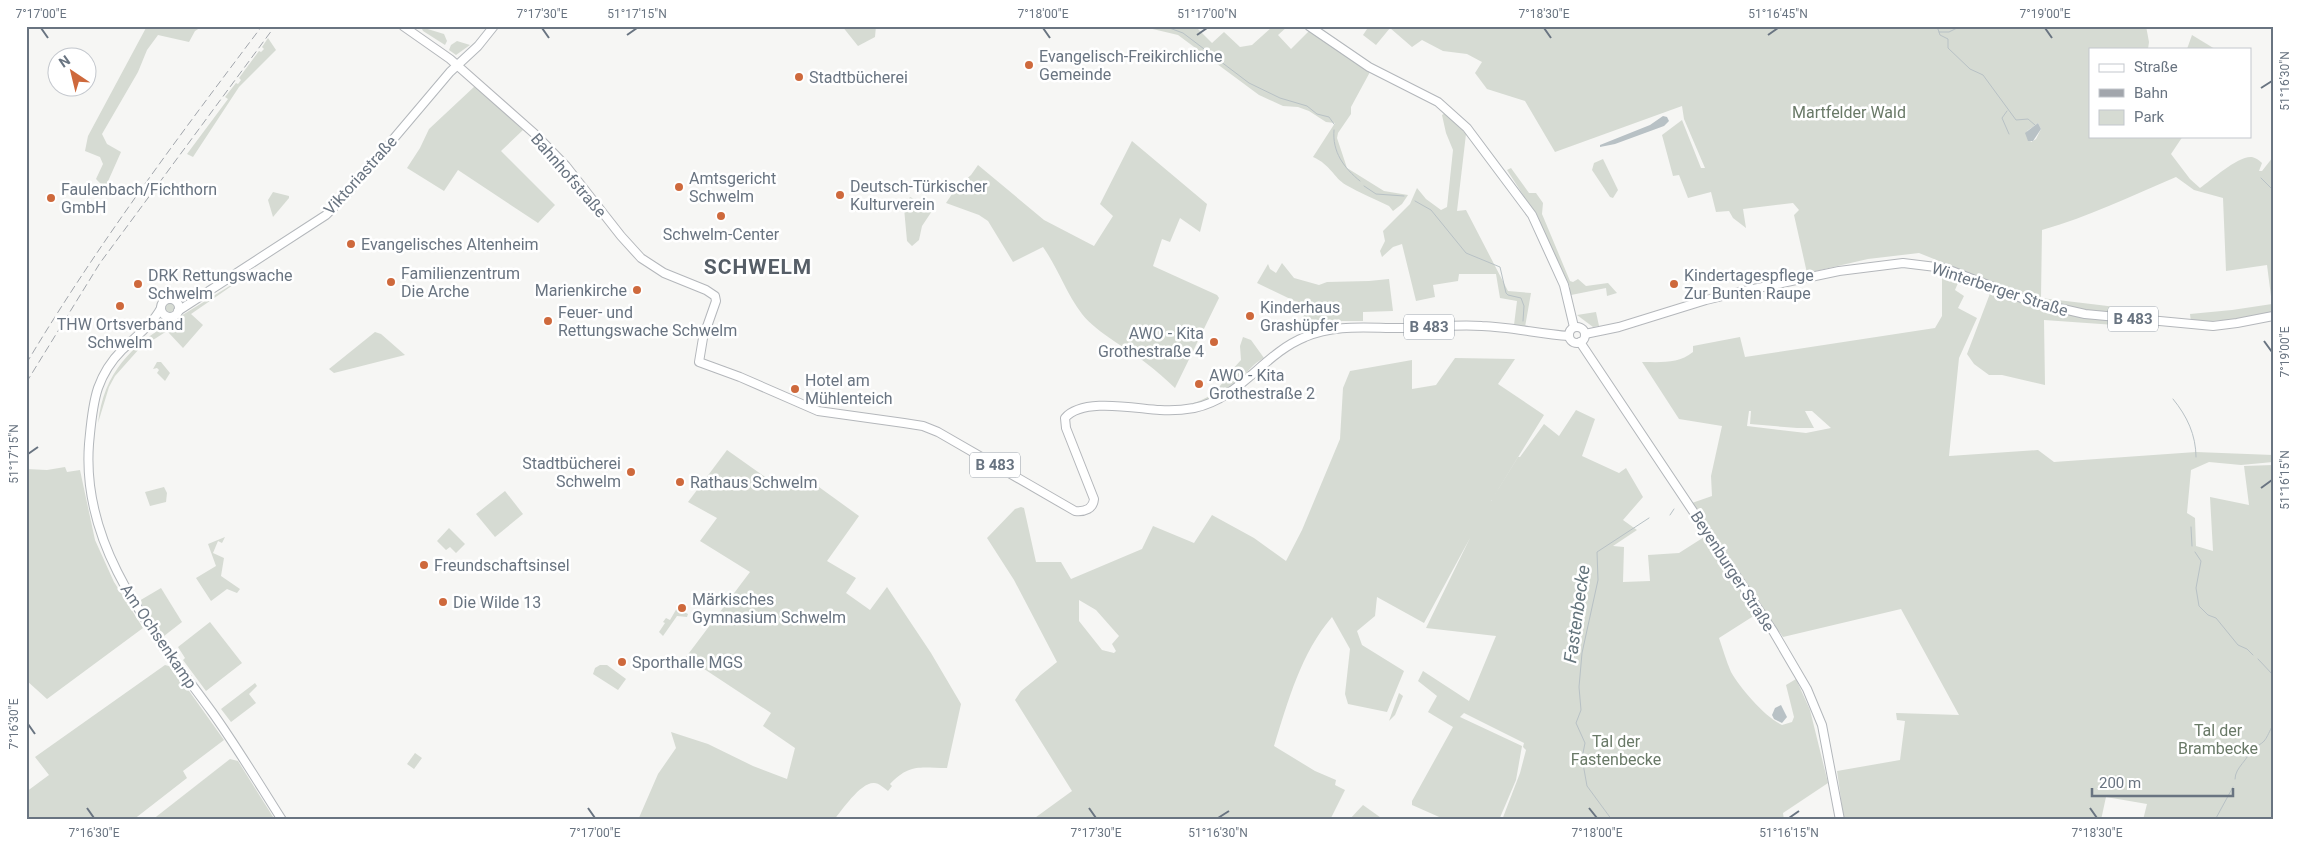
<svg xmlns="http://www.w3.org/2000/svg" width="2299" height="846" font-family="Roboto,sans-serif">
<rect width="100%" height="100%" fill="#f6f6f4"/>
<!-- green -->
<g fill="#d6dbd3" fill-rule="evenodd">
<polygon points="147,26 203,26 195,31 189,42 158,35 147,50 138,72 102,134 107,144 121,152 105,188 96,179 103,164 100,157 85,151 88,136"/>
<polygon points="842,26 876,26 875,37 858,46"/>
<path d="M 1140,26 L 1195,26 L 1212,43 L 1224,32 L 1240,47 L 1252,45 L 1273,26 L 1288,26 L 1278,35 L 1291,49 L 1309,31 L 1370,72 L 1351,107 L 1351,114 L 1338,133 L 1337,138 L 1347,168 L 1384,191 L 1408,195 L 1402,204 L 1393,211 L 1389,206 C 1375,199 1360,193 1346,185 C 1333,177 1331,165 1313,157 L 1335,123 L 1326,122 L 1309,111 L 1298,107 L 1283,106 L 1259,95 L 1178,35 Z"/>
<path d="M 1369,26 L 2146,26 L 2149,42 L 2148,49 L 2090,49 L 2090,136 L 2183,136 L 2171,154 L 2190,179 L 2200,188 C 2211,180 2239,155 2252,157 C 2256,158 2259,160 2262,163 L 2259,171 L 2262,171 L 2273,157 L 2273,312 L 2231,320 L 2191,322 L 2190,314 L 2232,310 L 2272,304 L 2267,265 L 2226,271 L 2223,198 L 2194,190 L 2176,177 C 2131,196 2088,217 2042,230 L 2041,298 L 2116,307 L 2115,325 L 2044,320 L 2045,385 L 2002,375 L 1989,375 L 1974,364 L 1967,354 L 1994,283 L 1919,253 L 1868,259 L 1807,273 L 1794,215 L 1799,210 L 1793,203 L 1743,209 L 1746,228 L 1733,218 L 1729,211 L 1716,212 L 1711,192 L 1688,198 L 1679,175 L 1673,176 L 1662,135 L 1682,120 L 1701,168 L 1705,168 L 1684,119 L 1682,106 L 1555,152 L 1525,101 L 1487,89 L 1475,73 L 1482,62 L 1467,54 L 1443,51 L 1422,40 L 1412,47 L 1390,28 L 1376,45 L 1363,35 ZM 2038,123 L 2041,129 L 2036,139 L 2031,142 L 2027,131 Z"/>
<polygon points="421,27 444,34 447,41 445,45 423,31"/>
<polygon points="2192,35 2215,49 2187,49"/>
<polygon points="268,38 276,50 239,87 193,157 187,154 228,99 225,97 236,83 238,84 241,80 239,78 259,51 261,52 264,49 262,47"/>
<polygon points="457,41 470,45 456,55 449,50 451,45"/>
<polygon points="475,86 523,130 501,151 555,205 538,223 458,170 444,191 407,168 420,148 429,129"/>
<polygon points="1445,113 1466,134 1457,211 1466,210 1508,291 1531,293 1525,327 1514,325 1517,301 1500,298 1496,274 1459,274 1458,281 1433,285 1435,297 1416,301 1402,244 1393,247 1382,257 1380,251 1385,241 1383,231 1410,204 1417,188 1426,199 1441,210 1447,207 1453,150 1446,133 1442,115"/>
<path d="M 1132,141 L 1207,204 L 1200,232 L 1180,218 L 1170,242 L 1162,239 L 1153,266 L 1217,295 L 1219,298 L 1175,388 C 1166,380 1157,371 1146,363 C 1126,347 1098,334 1082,314 C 1066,293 1058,268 1043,247 L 1013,262 L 988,221 L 979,215 L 946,203 L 956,188 L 971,175 L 978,165 L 1044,220 L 1094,246 L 1113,216 L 1100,204 Z"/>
<polygon points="1603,159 1618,190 1613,198 1610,197 1592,170 1594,163"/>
<polygon points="1511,168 1529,193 1536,193 1543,203 1542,214 1570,281 1573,282 1578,279 1586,286 1608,283 1617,293 1607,296 1606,288 1571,295 1569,289 1570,287 1536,215 1507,170"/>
<polygon points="273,192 289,196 289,198 273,217 268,200"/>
<polygon points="910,197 934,208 922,226 919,240 912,246 907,241 904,208"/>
<polygon points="1282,263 1294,278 1319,285 1327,282 1369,281 1389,279 1393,311 1363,312 1363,321 1342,321 1312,327 1301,323 1307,307 1257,283 1268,264 1270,269 1276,273"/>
<path d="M 1942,270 L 1961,276 L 1955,290 L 1964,296 L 1958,308 L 1977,318 L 1959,358 L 1949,456 L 2038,450 L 2054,462 L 2196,452 L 2273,455 L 2273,462 L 2241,465 L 2209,462 L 2191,470 L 2187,513 L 2195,518 L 2196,546 L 2213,551 L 2210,497 L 2249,505 L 2244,466 L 2273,465 L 2273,820 L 2143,820 L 2147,804 L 2106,797 L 2101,820 L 1844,820 L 1837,771 L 1900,760 L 1905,721 L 1897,720 L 1896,713 L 1959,715 L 1901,609 L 1783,637 L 1763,610 L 1719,638 C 1723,649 1726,661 1731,672 C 1740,688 1765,717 1782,725 L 1792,722 L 1794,717 L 1786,685 L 1796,679 L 1810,710 L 1828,783 L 1783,813 L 1784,820 L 1502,820 L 1520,773 L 1526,750 L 1523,747 L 1524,743 L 1464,713 L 1460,717 L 1522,746 L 1516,780 L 1499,820 L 1446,820 L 1412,805 L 1412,801 L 1453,727 L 1428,712 L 1437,696 L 1418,681 L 1423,671 L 1469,701 L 1496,636 L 1426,628 L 1470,538 L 1424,623 L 1377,597 L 1375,616 L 1357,631 L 1362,645 L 1404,671 L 1387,712 L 1348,704 L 1345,694 L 1350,649 L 1332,617 C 1301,653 1288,701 1274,746 L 1315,771 L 1336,780 L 1335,785 L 1345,790 L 1330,820 L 1032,820 L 1072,791 L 1015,700 L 1021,691 L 1057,662 L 1014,580 L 987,538 L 1015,509 L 1021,507 L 1024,508 L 1036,562 L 1061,562 L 1071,579 L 1142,549 L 1153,526 L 1194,543 L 1212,515 L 1254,538 L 1286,561 L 1302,530 L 1340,439 L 1343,388 L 1350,371 L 1412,360 L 1412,389 L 1436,385 L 1455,358 L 1515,359 L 1498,384 L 1544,415 L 1491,501 L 1518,457 L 1520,457 L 1544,424 L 1559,436 L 1576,410 L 1595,419 L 1582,456 L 1619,473 L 1626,468 L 1643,497 L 1623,520 L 1637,530 L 1613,546 L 1624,547 L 1623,582 L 1650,581 L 1648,555 L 1679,553 L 1712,532 L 1692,503 L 1712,496 L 1711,476 L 1722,426 L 1679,419 L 1642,362 C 1661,362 1678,364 1693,352 L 1693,346 L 1740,337 L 1745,357 L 1935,328 L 1942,316 ZM 1749,411 L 1751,411 L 1750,424 L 1797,428 L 1814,428 L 1805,411 L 1812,411 L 1831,428 L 1806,433 L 1747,426 ZM 1079,600 L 1096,610 L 1119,636 L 1112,644 L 1116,651 L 1114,653 L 1102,650 L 1079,621 Z"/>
<polygon points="249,274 191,314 203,325 183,348 168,332 176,319"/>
<circle cx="170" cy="308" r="6"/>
<polygon points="1596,312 1599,326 1593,327 1577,315"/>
<path d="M 173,321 L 167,331 L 139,349 L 115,376 L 109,387 L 98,423 C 104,372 131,346 173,321 Z"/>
<polygon points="375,332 381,334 405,355 334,373 329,369"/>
<path d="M 1243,337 L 1251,340 L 1264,358 C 1252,364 1247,373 1238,383 C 1226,396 1204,402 1187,405 C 1221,396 1219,383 1241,360 L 1240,346 Z"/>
<polygon points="157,362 161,362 170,373 165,381 157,373 159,370 157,368 153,369"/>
<path d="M 727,450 L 785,491 L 801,474 L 859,516 L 827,561 L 856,578 L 846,593 L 870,610 L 887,587 L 931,653 L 961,704 L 947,768 C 920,768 910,763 890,784 L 892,786 L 888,791 C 884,788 879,783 874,783 C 861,782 842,810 834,820 L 638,820 L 658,774 L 676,748 L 671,732 L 708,744 L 753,766 L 787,779 L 795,748 L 763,726 L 771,713 L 686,657 L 750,572 L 700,541 L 717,518 L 688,502 Z"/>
<polygon points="65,467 67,472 80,470 95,540 114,582 143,628 47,699 26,680 26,469 47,470"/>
<polygon points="164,487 167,493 166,502 150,506 145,492"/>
<polygon points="505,491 523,514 495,537 476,514"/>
<polygon points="449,528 465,544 456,553 450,547 446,550 437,541"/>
<polygon points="225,537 222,543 218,541 213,553 224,558 221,576 240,589 237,593 227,589 211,601 196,578 216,566 208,544"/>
<polygon points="161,588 182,622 164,636 139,601"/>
<polygon points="677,608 688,614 687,617 677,616 663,636 659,632 665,623 663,622 666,618 670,620"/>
<polygon points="210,622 242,663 206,691 183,660 185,658 178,647"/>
<polygon points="165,665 172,667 224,740 183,771 187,778 133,820 27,820 26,792 49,775 35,757"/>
<polygon points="600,665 607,665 626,679 618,690 593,674 595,668"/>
<polygon points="255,683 257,686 249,694 256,703 231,722 221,709"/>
<polygon points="1399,693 1403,696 1395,715 1389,721"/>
<polygon points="415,753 422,758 414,769 407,764"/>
<polygon points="230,759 238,761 275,820 152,820"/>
<polygon points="1363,805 1384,820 1349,820"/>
</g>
<!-- water -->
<g fill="#b8c1c5">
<polygon points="1663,116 1667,117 1669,121 1664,126 1615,144 1600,147 1600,145 1650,125"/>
<polygon points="2038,123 2041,129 2033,141 2028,141 2025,133"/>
<polygon points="1781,705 1787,717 1782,723 1774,719 1772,715 1775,708"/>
</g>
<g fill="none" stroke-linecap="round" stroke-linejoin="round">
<!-- stream -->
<g stroke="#b8c1c5" stroke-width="1">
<polyline points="1146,26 1150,26"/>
<polyline points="1164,26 1183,33 1249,83 1280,98 1307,106 1317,114 1329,117 1334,124"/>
<polyline points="1931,26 1938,29 1940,35 1948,39 1948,48 1970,69 1983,75 2016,120 2028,119 2035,125"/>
<polyline points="1968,26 1974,26"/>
<polyline points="1939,32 1949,32 1961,26"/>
<polyline points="2007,111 2002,118 2009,134"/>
<path d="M 1334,130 C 1332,152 1344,168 1360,181"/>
<polyline points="2261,178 2273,190"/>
<polyline points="1364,186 1376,194 1404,196"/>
<polyline points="1415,201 1431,210 1466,253 1500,267 1506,293 1508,295 1521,298 1524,306 1523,321"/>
<path d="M 2173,399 C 2187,416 2196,435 2196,457"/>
<polyline points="1670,515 1674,509"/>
<polyline points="2191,527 2192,546"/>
<polyline points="2195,552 2201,561 2196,588 2199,606 2208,615 2216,618 2238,645 2247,649 2253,655"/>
<polyline points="2258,659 2273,675"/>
<path d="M 2235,779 C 2235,767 2249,760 2251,748 C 2267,743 2265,739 2273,725"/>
<polyline points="1612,820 1587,786 1582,758 1585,743 1576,723 1581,710 1579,687 1582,653 1598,580 1597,552 1649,518"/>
<polyline points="2215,820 2233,787"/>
</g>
<defs>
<g id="secondary">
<polyline points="1309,26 1369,67 1438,102 1467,128 1532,215 1564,285 1574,327"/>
<circle cx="170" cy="308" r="9"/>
<path d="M 161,308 C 152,325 135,337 122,350 C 112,360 103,374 98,388 C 92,406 91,424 89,444 C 81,550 154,632 212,712 C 237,747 259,784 282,820"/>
<polyline points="178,311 326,215 346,195 450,72 478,46 494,26"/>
<polyline points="1580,342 1773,631 1807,689 1822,725 1840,820"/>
</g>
<g id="primary">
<path d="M 403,26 L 450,59 L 536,135 L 566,166 L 621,236 L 641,258 L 664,273 L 706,290 L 715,296 L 716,301 L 703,338 L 699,362 L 740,377 L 818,411 L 904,423 L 923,426 L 938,432 L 1075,511 C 1085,512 1093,509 1094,499 L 1066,428 L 1065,418 C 1083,397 1137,409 1160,410 C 1172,411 1183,410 1194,408 C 1241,398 1263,354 1305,337 C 1335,324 1366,328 1399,328 C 1426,328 1454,324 1482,326 C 1511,327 1540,334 1569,336"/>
<circle cx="1577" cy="335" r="8"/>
<polyline points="1585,334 1619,327 1706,300 1739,292 1839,271 1903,263 1944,268 2032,302 2085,314 2213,326 2237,323 2273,316"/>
</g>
</defs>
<!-- secondary casing -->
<use href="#secondary" stroke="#b3b7bb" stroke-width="10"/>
<!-- primary casing -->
<use href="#primary" stroke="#b4b7bb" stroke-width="10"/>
<!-- secondary -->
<use href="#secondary" stroke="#fff" stroke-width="8"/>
<!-- primary -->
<use href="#primary" stroke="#fff" stroke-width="8"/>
<!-- rail -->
<g stroke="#a2a6ac" stroke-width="1" stroke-dasharray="8 4" stroke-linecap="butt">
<path d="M 26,364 C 97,245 179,136 262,26"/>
<polyline points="26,383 100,263 275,26"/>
</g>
</g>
<!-- ticks -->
<path fill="none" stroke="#697481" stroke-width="2" d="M 41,28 L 48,38M 542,28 L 549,38M 1043,28 L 1050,38M 1544,28 L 1551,38M 2045,28 L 2052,38M 627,35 L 637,28M 1197,35 L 1207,28M 1768,35 L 1778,28M 2261,88 L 2272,81M 2264,341 L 2272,352M 28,454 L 38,447M 2261,488 L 2272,480M 28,724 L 35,734M 87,808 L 94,818M 588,808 L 595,818M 1089,808 L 1096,818M 1589,808 L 1597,818M 2090,808 L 2097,818M 1218,818 L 1229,811M 1789,818 L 1799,811"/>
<!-- markers -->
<g fill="#ce693c" stroke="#fff" stroke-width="2">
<circle cx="1029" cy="65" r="5"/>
<circle cx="799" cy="77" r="5"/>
<circle cx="679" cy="187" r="5"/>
<circle cx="840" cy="195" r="5"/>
<circle cx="51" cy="198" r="5"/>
<circle cx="721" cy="216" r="5"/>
<circle cx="351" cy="244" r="5"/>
<circle cx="391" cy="282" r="5"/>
<circle cx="138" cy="284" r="5"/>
<circle cx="1674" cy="284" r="5"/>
<circle cx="637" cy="290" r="5"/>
<circle cx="120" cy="306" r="5"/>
<circle cx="1250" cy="316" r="5"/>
<circle cx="548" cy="321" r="5"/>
<circle cx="1214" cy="342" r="5"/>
<circle cx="1199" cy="384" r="5"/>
<circle cx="795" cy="389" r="5"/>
<circle cx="631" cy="472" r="5"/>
<circle cx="680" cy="482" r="5"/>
<circle cx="424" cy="565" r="5"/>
<circle cx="443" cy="602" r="5"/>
<circle cx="682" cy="608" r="5"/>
<circle cx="622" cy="662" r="5"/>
</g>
<g text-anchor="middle" stroke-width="5" stroke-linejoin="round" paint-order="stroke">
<!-- shield labels -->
<g fill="#fff" stroke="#969ea7" stroke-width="1">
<rect x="2108" y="306.5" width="50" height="25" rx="4"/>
<rect x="1404" y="314.5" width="50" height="25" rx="4"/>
<rect x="970" y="452.5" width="50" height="25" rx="4"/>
</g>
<g font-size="15" font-weight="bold" fill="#697481">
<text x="2133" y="324">B 483</text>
<text x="1429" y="332">B 483</text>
<text x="995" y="470">B 483</text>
</g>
<!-- poi labels -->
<g font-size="16" fill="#697481" stroke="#fff" text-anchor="start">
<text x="1039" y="62">Evangelisch-Freikirchliche<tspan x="1039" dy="18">Gemeinde</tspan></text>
<text x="809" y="83">Stadtbücherei</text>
<text x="689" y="184">Amtsgericht<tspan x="689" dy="18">Schwelm</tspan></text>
<text x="850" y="192">Deutsch-Türkischer<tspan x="850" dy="18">Kulturverein</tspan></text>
<text x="61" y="195">Faulenbach/Fichthorn<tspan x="61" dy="18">GmbH</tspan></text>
<text x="721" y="240" text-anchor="middle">Schwelm-Center</text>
<text x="361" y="250">Evangelisches Altenheim</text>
<text x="401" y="279">Familienzentrum<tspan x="401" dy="18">Die Arche</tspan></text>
<text x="148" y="281">DRK Rettungswache<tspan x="148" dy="18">Schwelm</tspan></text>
<text x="1684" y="281">Kindertagespflege<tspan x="1684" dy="18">Zur Bunten Raupe</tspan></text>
<text x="627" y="296" text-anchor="end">Marienkirche</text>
<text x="1260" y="313">Kinderhaus<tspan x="1260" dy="18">Grashüpfer</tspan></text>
<text x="558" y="318">Feuer- und<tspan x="558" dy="18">Rettungswache Schwelm</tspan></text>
<text x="120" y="330" text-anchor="middle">THW Ortsverband<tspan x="120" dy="18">Schwelm</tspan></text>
<text x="1204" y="339" text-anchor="end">AWO - Kita<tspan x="1204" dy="18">Grothestraße 4</tspan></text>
<text x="1209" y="381">AWO - Kita<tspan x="1209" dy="18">Grothestraße 2</tspan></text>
<text x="805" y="386">Hotel am<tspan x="805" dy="18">Mühlenteich</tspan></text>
<text x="621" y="469" text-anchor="end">Stadtbücherei<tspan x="621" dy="18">Schwelm</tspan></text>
<text x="690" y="488">Rathaus Schwelm</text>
<text x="434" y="571">Freundschaftsinsel</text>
<text x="692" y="605">Märkisches<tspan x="692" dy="18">Gymnasium Schwelm</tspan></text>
<text x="453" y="608">Die Wilde 13</text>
<text x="632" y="668">Sporthalle MGS</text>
</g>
<!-- park labels -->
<g font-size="16" fill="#697967" stroke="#fff">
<text x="1849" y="118">Martfelder Wald</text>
<text x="2218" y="736">Tal der<tspan x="2218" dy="18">Brambecke</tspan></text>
<text x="1616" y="747">Tal der<tspan x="1616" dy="18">Fastenbecke</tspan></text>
</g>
<!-- street labels -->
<g font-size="16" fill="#697481" stroke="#fff">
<text transform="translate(360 175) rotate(-48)" y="6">Viktoriastraße</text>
<text transform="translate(569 175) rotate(49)" y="6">Bahnhofstraße</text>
<text transform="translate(2000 289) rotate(18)" y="6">Winterberger Straße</text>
<text transform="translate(1733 571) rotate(57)" y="6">Beyenburger Straße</text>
<text transform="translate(159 636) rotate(56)" y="6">Am Ochsenkamp</text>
</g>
<!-- water labels -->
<g font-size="18" font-style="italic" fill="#65757d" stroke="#fff">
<text transform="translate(1577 614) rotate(-82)" y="6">Fastenbecke</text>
</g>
<!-- district labels -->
<g font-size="21" font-weight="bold" letter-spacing="1" fill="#565e67" stroke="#fff">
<text x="758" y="274">SCHWELM</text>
</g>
</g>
<!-- border -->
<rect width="2299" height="846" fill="none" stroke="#ffffff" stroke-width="55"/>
<!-- legend -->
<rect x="2089" y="48" width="162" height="90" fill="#ffffff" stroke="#c3c7cd"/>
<rect x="2099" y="64" width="25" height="8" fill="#ffffff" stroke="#c3c7cd"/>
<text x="2134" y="72" font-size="15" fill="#697481">Straße</text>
<rect x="2099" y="89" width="25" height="8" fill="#a2a6ac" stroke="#c3c7cd"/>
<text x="2134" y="98" font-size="15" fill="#697481">Bahn</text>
<rect x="2099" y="110" width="25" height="15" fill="#d6dbd3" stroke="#c3c7cd"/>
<text x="2134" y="122" font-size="15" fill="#697481">Park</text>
<!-- north arrow -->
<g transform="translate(72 72) rotate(325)"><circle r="24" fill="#ffffff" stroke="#c3c7cd"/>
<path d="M0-4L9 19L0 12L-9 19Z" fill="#ce693c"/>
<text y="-8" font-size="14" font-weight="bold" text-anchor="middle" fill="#697481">N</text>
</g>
<!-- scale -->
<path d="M2092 788v8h141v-8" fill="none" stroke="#697481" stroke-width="2.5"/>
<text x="2099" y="788" font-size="15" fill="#697481" stroke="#ffffff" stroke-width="4" paint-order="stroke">200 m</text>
<rect x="28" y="28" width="2244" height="790" fill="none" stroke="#697481" stroke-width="2"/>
<g font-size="12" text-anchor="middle" fill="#697481">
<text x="41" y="18">7°17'00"E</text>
<text x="542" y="18">7°17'30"E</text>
<text x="637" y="18">51°17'15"N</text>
<text x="1043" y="18">7°18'00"E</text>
<text x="1207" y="18">51°17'00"N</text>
<text x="1544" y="18">7°18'30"E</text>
<text x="1778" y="18">51°16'45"N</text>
<text x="2045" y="18">7°19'00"E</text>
<text transform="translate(2285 81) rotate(-90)" y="4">51°16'30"N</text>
<text transform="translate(2285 352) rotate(-90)" y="4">7°19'00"E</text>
<text transform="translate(14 454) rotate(-90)" y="4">51°17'15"N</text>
<text transform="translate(2285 480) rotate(-90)" y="4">51°16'15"N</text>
<text transform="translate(14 724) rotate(-90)" y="4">7°16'30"E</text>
<text x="94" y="837">7°16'30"E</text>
<text x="595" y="837">7°17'00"E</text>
<text x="1096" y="837">7°17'30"E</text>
<text x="1218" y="837">51°16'30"N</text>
<text x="1597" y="837">7°18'00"E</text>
<text x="1789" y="837">51°16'15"N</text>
<text x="2097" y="837">7°18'30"E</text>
</g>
</svg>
